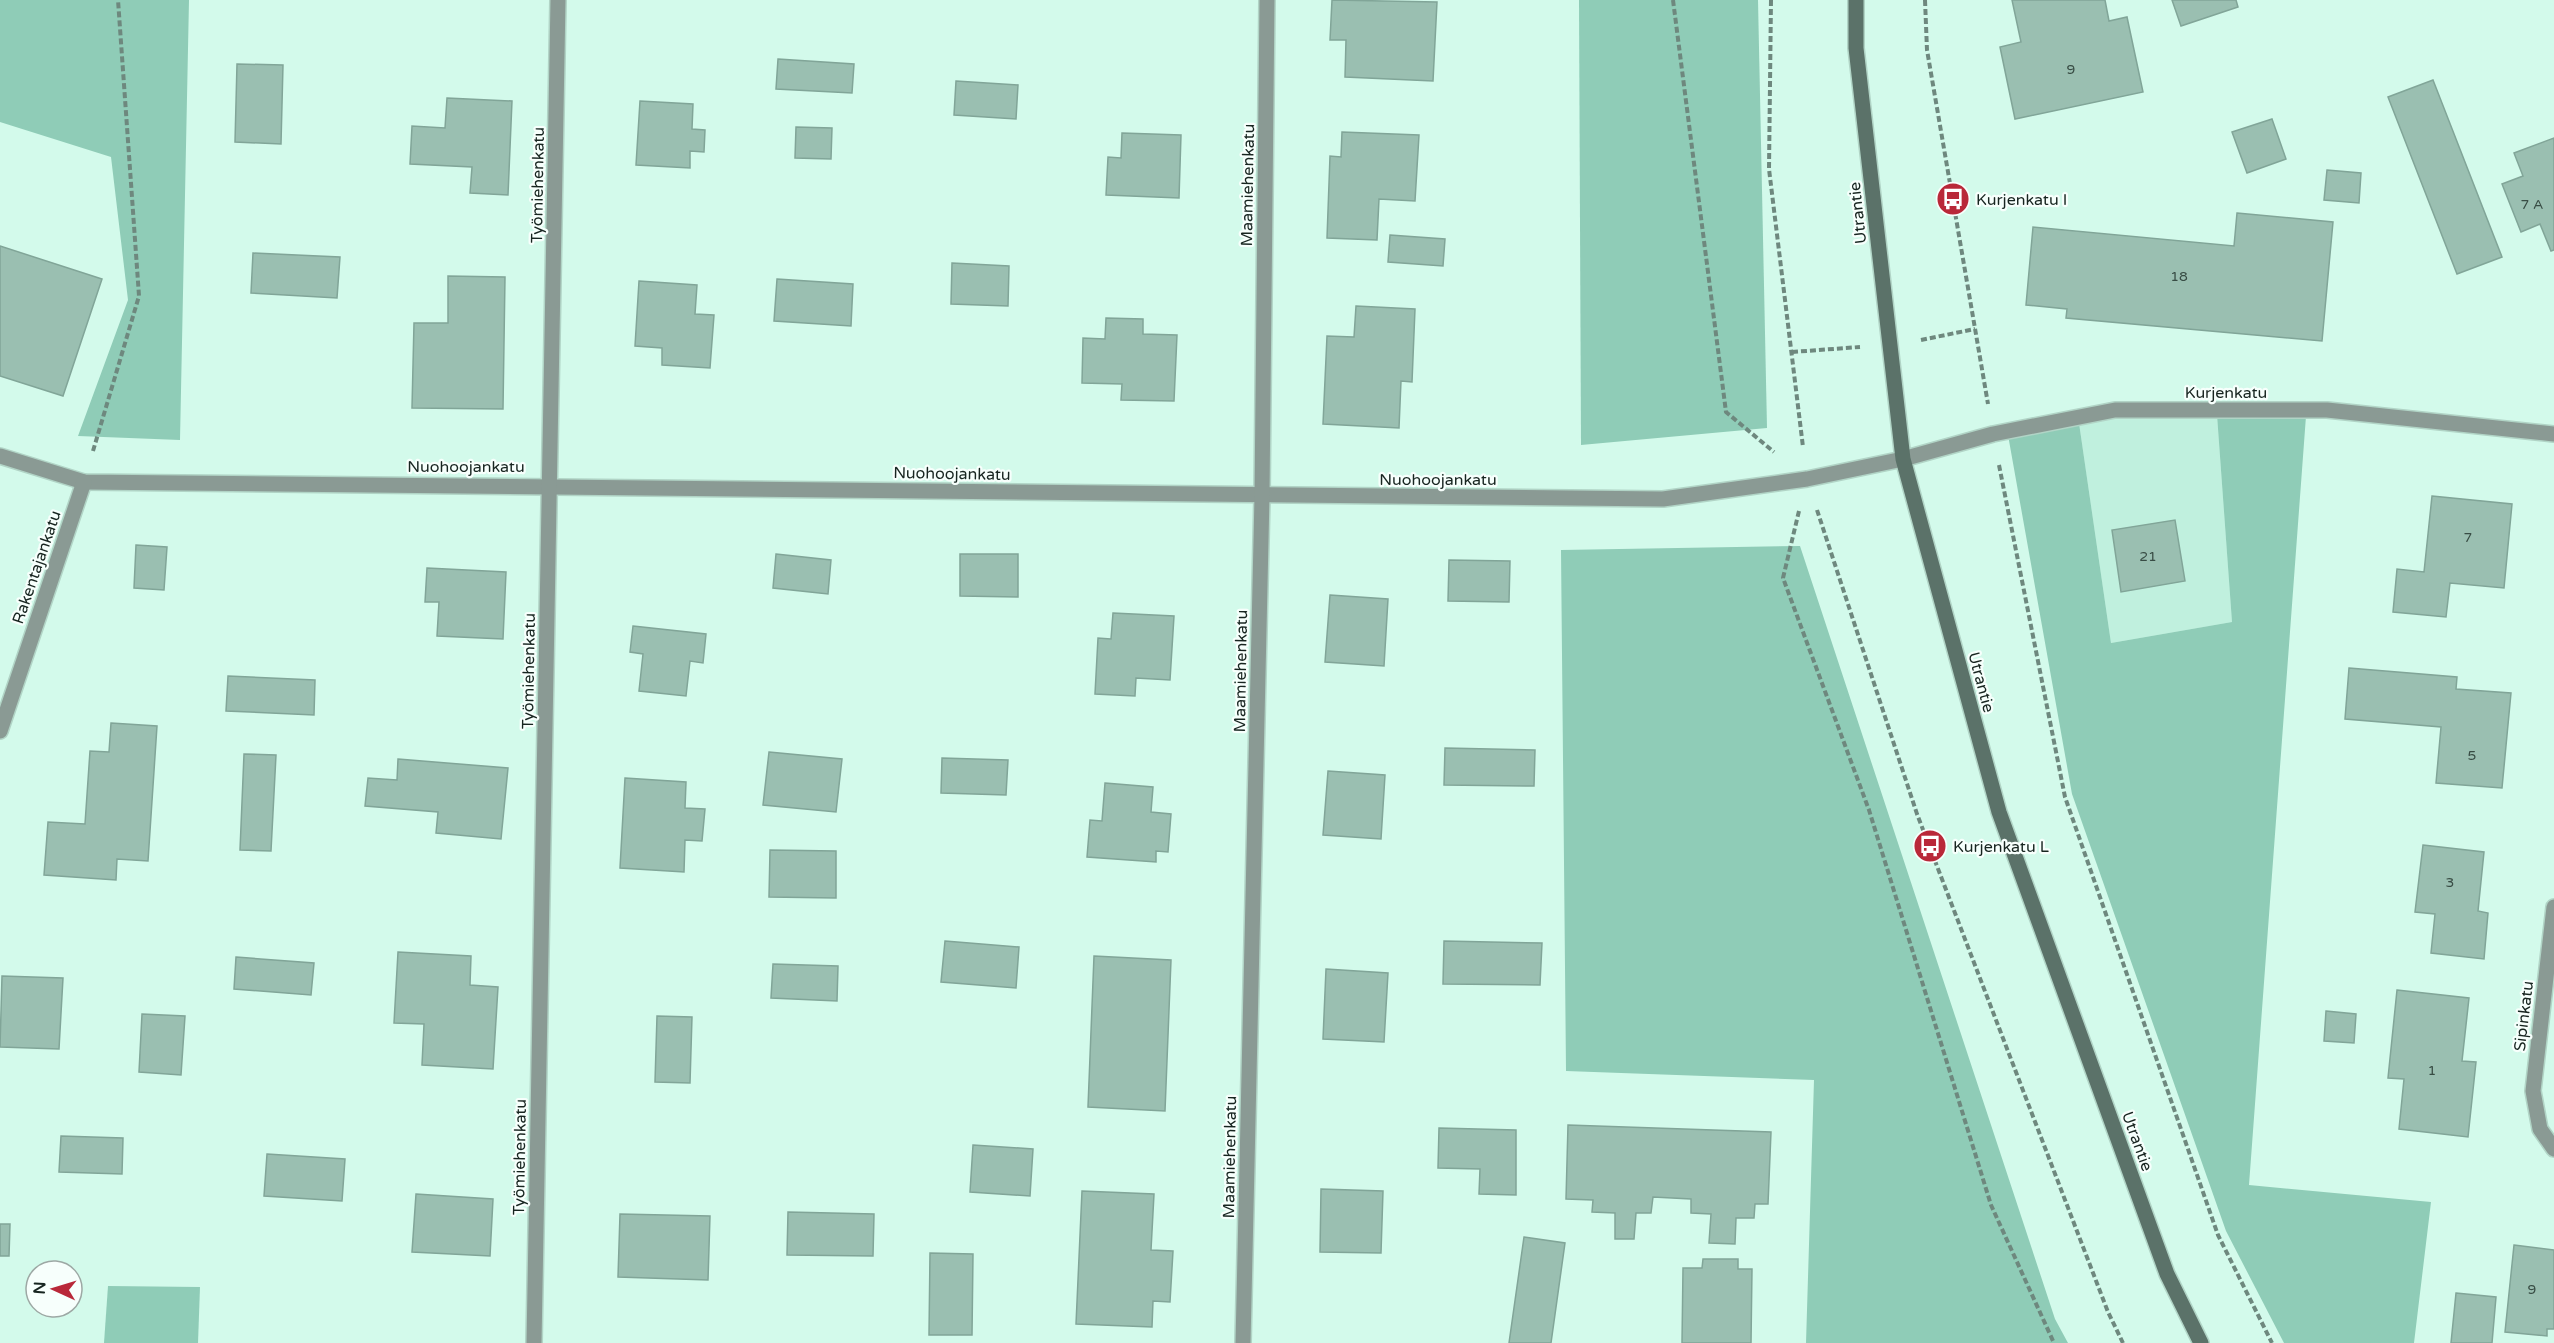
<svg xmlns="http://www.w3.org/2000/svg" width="2554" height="1343" font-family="'Varela Round',sans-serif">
<rect width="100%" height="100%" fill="#d3faeb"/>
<!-- built -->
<polygon fill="#c0f0de" points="2118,414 2217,415 2232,622 2111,643 2079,423"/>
<!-- green -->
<g fill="#8fccb7">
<polygon points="0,0 189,0 180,440 78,436 128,300 111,157 0,122"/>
<polygon points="1579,0 1758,0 1767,428 1581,445"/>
<polygon points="2217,415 2306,416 2249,1185 2431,1202 2414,1343 2284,1343 2226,1231 2072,794 2008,435 2079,423 2111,643 2232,622"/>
<polygon points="1800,546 2055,1319 2068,1343 1806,1343 1814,1080 1566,1071 1561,550"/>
<polygon points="108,1286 200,1287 198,1343 104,1343"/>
</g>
<!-- building -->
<g fill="#9abfb1" stroke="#81a598" stroke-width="1.5">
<polygon points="1332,0 1437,2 1433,81 1345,77 1346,40 1330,40"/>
<polygon points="2012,0 2105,0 2109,21 2127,17 2143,92 2015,119 2000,47 2021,42"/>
<polygon points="2172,0 2236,0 2238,7 2181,26"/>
<polygon points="778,59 854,64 852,93 776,89"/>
<polygon points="237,64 283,65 281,144 235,142"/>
<polygon points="2433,80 2502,257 2457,274 2388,97"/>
<polygon points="956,81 1018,85 1016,119 954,115"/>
<polygon points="447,98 512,101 508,195 470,193 472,167 410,164 412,126 445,128"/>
<polygon points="640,101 693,104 692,129 705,130 704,152 690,151 690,168 636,165"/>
<polygon points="2272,119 2286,159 2247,173 2232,132"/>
<polygon points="796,127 832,128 831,159 795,158"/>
<polygon points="1342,132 1419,135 1415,201 1379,199 1377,240 1327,238 1330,156 1341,157"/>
<polygon points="1122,133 1181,135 1179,198 1106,195 1108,157 1121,158"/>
<polygon points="2554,138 2554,250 2551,251 2540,224 2521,232 2502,184 2523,176 2514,153"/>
<polygon points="2327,170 2361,173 2359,203 2324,200"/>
<polygon points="2237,213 2333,222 2322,341 2066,318 2067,309 2026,305 2033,227 2234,246"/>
<polygon points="1390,235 1445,239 1443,266 1388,262"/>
<polygon points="0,246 102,279 63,396 0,376"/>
<polygon points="253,253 340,257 337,298 251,293"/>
<polygon points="952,263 1009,266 1008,306 951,304"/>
<polygon points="448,276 505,277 503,409 412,408 414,323 448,323"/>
<polygon points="777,279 853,284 851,326 774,321"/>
<polygon points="639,281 697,285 695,314 714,315 710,368 662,365 662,348 635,346"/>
<polygon points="1356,306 1415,309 1412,382 1401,381 1399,428 1323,424 1327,336 1354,337"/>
<polygon points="1106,318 1143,319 1143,334 1177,335 1174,401 1121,400 1122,384 1082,383 1083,338 1105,339"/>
<polygon points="2432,496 2512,504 2504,588 2450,583 2446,617 2393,612 2397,569 2424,572"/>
<polygon points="2175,520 2185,581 2121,592 2112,530"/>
<polygon points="136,545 167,547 164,590 134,588"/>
<polygon points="776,554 831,560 828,594 773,588"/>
<polygon points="960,554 1018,554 1018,597 960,596"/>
<polygon points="1449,560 1510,561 1509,602 1448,601"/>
<polygon points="427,568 506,572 503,639 437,636 439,602 425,602"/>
<polygon points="1330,595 1388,599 1384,666 1325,662"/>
<polygon points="1113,613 1174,616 1170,680 1136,678 1135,696 1095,694 1098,638 1111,639"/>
<polygon points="633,626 706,634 703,663 690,661 686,696 639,691 643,654 630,652"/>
<polygon points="2349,668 2457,677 2456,689 2511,693 2502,788 2436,783 2441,727 2345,719"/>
<polygon points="228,676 315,680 314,715 226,711"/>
<polygon points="111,723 157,726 148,861 117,859 116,880 44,875 48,822 85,824 90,751 109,752"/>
<polygon points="1445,748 1535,750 1534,786 1444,785"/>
<polygon points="769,752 842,759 836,812 763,805"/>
<polygon points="244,754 276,755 271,851 240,850"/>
<polygon points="942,758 1008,760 1006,795 941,793"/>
<polygon points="398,759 508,768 501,839 436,833 438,812 365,806 368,778 397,780"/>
<polygon points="1328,771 1385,775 1381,839 1323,835"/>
<polygon points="625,778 686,782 685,808 705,809 702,841 685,840 684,872 620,868"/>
<polygon points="1105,783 1153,787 1151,812 1171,814 1168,852 1156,851 1156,862 1087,857 1090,820 1102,821"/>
<polygon points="2423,845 2484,852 2478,911 2488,913 2484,959 2431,953 2435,914 2415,912"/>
<polygon points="770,850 836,851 836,898 769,897"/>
<polygon points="945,941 1019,947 1016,988 941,982"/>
<polygon points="1444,941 1542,943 1540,985 1443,984"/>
<polygon points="398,952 471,956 470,985 498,987 493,1069 422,1065 424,1024 394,1023"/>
<polygon points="1094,956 1171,960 1165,1111 1088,1107"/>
<polygon points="236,957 314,963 311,995 234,989"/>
<polygon points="773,964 838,966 837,1001 771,998"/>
<polygon points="1326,969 1388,973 1384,1042 1323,1039"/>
<polygon points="2,976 63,978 59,1049 0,1047"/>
<polygon points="2397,990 2469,998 2462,1061 2476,1062 2468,1137 2399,1129 2404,1079 2388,1078"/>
<polygon points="2326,1011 2356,1014 2354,1043 2324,1041"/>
<polygon points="142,1014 185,1016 181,1075 139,1072"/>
<polygon points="657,1016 692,1017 690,1083 655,1082"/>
<polygon points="1568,1125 1771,1132 1768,1204 1755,1204 1754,1218 1736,1218 1735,1244 1709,1243 1711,1214 1691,1213 1691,1199 1653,1197 1651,1213 1636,1213 1634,1239 1615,1239 1615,1213 1592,1212 1593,1200 1566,1199"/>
<polygon points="1439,1128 1516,1130 1516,1195 1479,1194 1480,1169 1438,1168"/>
<polygon points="61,1136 123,1138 122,1174 59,1172"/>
<polygon points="973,1145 1033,1149 1030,1196 970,1192"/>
<polygon points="267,1154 345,1159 342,1201 264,1196"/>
<polygon points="1321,1189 1383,1191 1381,1253 1320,1252"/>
<polygon points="1082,1191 1154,1194 1151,1250 1173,1251 1170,1302 1153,1301 1152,1327 1076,1324"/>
<polygon points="416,1194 493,1199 490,1256 412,1252"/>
<polygon points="788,1212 874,1214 873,1256 787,1255"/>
<polygon points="620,1214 710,1216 708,1280 618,1277"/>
<polygon points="0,1224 10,1224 9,1256 0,1256"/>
<polygon points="1524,1237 1565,1243 1551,1343 1509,1343"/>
<polygon points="2514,1245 2554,1250 2554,1329 2547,1329 2547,1336 2505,1332"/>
<polygon points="930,1253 973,1254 972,1335 929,1335"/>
<polygon points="1703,1259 1738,1259 1738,1269 1752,1269 1751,1343 1682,1343 1683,1268 1702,1268"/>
<polygon points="2456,1293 2496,1297 2492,1343 2451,1343"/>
</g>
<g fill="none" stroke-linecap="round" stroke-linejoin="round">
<defs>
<g id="minor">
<polyline points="0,456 84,482 1663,499 1807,479 1903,459 1993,434 2115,410 2327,410 2554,434"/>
<polyline points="0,731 84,482"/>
<polyline points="2554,907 2533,1091 2540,1129 2554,1149"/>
<polyline points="534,1343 558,0"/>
<polyline points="1243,1343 1262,496 1267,0"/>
</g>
<polyline id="secondary" points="1856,0 1856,48 1903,459 1999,812 2167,1274 2201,1343"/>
</defs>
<!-- minor casing -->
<use href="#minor" stroke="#b1d4c6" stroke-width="18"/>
<!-- secondary casing -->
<use href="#secondary" stroke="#b1d4c6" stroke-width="18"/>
<!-- path -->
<g stroke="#6e887e" stroke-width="4" stroke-dasharray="6 3" stroke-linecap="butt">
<polyline points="1673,0 1726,412 1774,452"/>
<polyline points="1771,0 1769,169 1803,447"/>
<polyline points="1925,0 1927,50 1988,404"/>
<polyline points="1921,340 1975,329"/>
<polyline points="1792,352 1860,347"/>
<polyline points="93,451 139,296 118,0"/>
<polyline points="1999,465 2065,797 2218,1235 2272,1343"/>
<polyline points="1817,510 1917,814 2108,1312 2123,1343"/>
<polyline points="1799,511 1783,578 1869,810 1991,1205 2054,1343"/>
</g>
<!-- minor -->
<use href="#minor" stroke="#8a9a94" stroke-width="15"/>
<!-- secondary -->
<use href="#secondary" stroke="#5b7269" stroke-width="15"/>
</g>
<!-- icons -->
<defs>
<symbol id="bus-disc" viewBox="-11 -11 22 22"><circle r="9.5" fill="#b92839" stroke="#f7fffc"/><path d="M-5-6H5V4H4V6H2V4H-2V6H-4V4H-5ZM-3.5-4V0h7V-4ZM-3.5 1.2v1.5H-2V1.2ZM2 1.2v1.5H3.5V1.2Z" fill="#fff"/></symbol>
</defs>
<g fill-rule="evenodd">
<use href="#bus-disc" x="1934" y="180" width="38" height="38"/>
<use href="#bus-disc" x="1911" y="827" width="38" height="38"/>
</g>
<g text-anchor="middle" stroke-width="4.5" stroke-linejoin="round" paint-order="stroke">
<!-- number labels -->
<g font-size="14" fill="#384c44">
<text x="2071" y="74">9</text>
<text x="2532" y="209">7 A</text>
<text x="2179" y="281">18</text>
<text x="2468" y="542">7</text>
<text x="2148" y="561">21</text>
<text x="2472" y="760">5</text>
<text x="2450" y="887">3</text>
<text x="2432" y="1075">1</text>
<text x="2532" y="1294">9</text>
</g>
<!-- street labels -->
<g font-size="16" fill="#172520" stroke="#f7fffc">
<text transform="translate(537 185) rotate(-89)" y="6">Työmiehenkatu</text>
<text transform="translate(1247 185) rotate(-89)" y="6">Maamiehenkatu</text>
<text transform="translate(1857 213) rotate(-96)" y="6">Utrantie</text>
<text x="2226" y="398">Kurjenkatu</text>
<text x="466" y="472">Nuohoojankatu</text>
<text transform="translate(952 473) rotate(1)" y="6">Nuohoojankatu</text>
<text x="1438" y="485">Nuohoojankatu</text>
<text transform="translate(36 567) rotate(-71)" y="6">Rakentajankatu</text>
<text transform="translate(528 671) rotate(-89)" y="6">Työmiehenkatu</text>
<text transform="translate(1240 671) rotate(-89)" y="6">Maamiehenkatu</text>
<text transform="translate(1982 682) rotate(75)" y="6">Utrantie</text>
<text transform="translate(2523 1016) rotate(-83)" y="6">Sipinkatu</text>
<text transform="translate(2138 1141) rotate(70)" y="6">Utrantie</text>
<text transform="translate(519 1157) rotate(-89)" y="6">Työmiehenkatu</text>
<text transform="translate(1229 1157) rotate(-89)" y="6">Maamiehenkatu</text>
</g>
<!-- poi labels -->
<g font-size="16" fill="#172520" stroke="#f7fffc" text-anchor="start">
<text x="1976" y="205">Kurjenkatu I</text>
<text x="1953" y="852">Kurjenkatu L</text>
</g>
</g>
<!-- north arrow -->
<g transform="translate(54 1289) rotate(274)"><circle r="28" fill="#f7fffc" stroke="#9da8a4" stroke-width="1.5"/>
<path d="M0-4.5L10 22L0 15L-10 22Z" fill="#b92839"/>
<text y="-9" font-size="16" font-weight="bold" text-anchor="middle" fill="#172520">N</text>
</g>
</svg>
